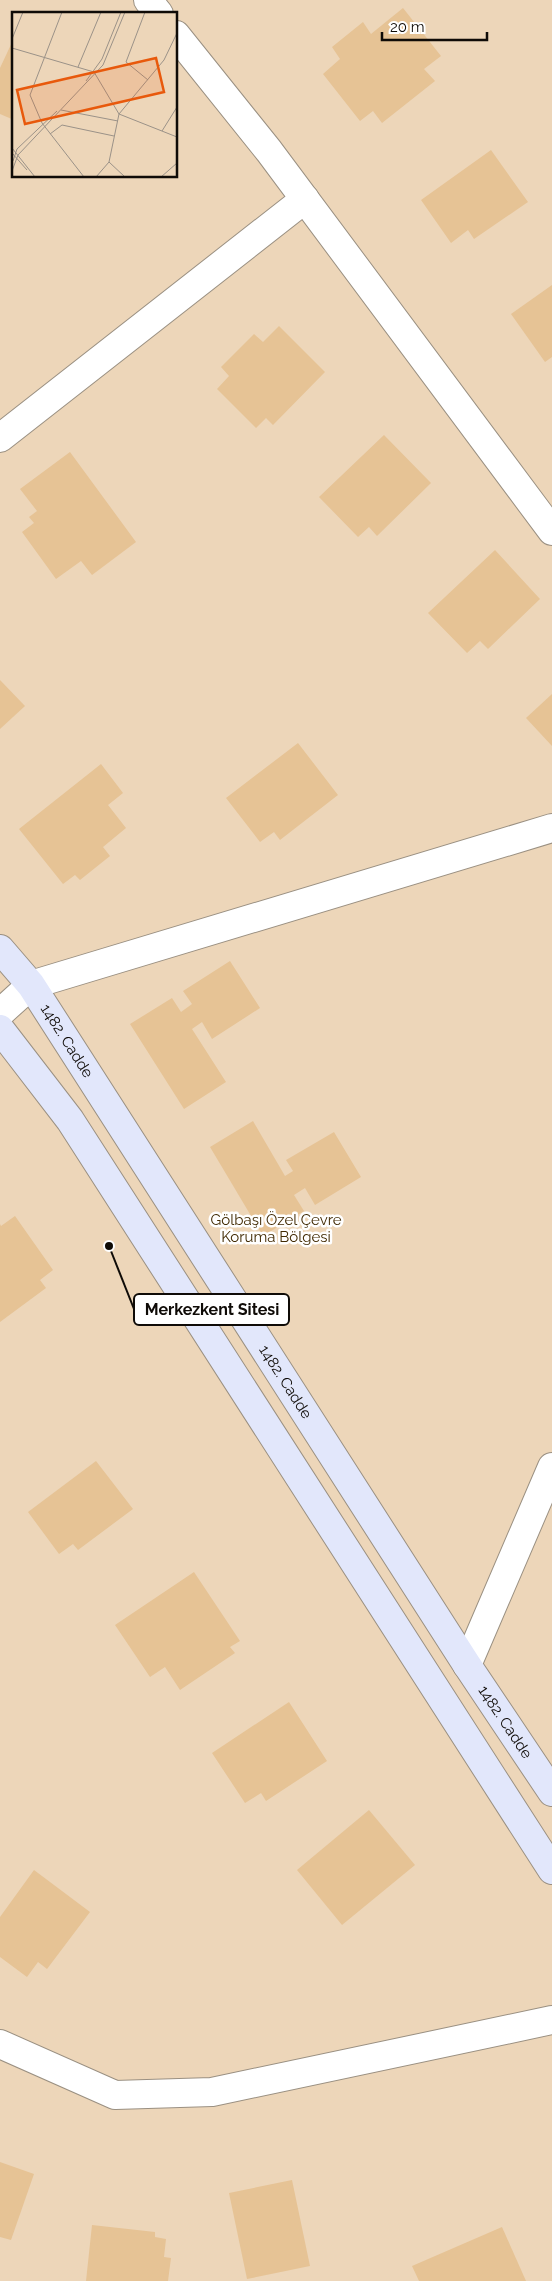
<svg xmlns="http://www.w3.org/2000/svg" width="552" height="2281" font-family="Raleway,sans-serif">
<rect width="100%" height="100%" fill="#f8ecde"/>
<!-- green -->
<path fill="#edd6b9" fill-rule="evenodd" d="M 0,0 L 552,0 L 552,2281 L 0,2281 ZM 14,14 L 176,14 L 176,176 L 14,176 Z"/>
<!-- building -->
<g fill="#e6c395">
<polygon points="403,8 441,56 424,69 435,81 382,123 373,111 360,121 323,74 340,59 332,47 363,22 371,34"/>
<polygon points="14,38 14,120 0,114 0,68"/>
<polygon points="491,150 528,202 474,239 468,230 451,243 421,200"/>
<polygon points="552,285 552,357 545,362 511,314"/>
<polygon points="279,326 325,372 273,425 266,418 256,428 217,389 229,376 221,367 254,334 263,342"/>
<polygon points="384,435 431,483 377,536 369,527 358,537 319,497"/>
<polygon points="70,452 136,542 92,575 81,561 56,579 22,532 34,523 29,517 37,511 20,489"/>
<polygon points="495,550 540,599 488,649 480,641 467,653 428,613"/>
<polygon points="0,680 25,706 0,729"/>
<polygon points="552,694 552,746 526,718"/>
<polygon points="298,743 338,795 280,840 274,832 260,842 226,798"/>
<polygon points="101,764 123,793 108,805 126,828 103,847 110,856 80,880 75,875 63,884 19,829"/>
<polygon points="230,961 260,1008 212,1039 202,1022 192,1029 226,1082 184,1109 130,1024 172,998 181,1012 192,1004 183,991"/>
<polygon points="253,1121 285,1176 293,1171 286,1160 334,1132 361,1177 315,1205 305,1188 294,1195 304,1211 263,1236 210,1147"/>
<polygon points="15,1216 53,1270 40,1280 46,1288 0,1322 0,1224 1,1226"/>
<polygon points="96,1461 133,1509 78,1550 73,1544 59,1554 28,1512"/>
<polygon points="194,1572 240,1641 230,1647 235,1653 180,1690 165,1667 150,1677 115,1625"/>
<polygon points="289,1702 327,1761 266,1801 261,1793 245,1803 212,1753"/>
<polygon points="369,1810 415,1865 342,1925 297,1870"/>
<polygon points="34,1870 90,1912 47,1969 38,1962 27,1977 0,1957 0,1917"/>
<polygon points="0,2162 34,2174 11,2240 0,2237"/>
<polygon points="292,2180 310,2266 247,2279 229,2193"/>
<polygon points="92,2225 155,2232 155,2237 166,2239 164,2257 171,2258 168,2281 86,2281"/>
<polygon points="502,2227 526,2281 419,2281 412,2266"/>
</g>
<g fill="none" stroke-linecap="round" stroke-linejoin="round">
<defs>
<g id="street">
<polyline points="148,0 159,14"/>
<polyline points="176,35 269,151 552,531"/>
<polyline points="0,438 305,199"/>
<polyline points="0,1013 31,985 552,828"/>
<polyline points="467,1665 552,1467"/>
<polyline points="0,2044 115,2095 212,2092 552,2020"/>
</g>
<g id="secondary">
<path id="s1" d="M 0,949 L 31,985 L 467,1665 L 552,1792"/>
<polyline points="0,1029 70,1120 552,1870"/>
</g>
</defs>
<!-- street casing -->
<use href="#street" stroke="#9a9082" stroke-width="30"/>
<!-- secondary casing -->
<use href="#secondary" stroke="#9a9082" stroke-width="30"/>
<!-- street -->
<use href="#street" stroke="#fff" stroke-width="28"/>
<!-- secondary -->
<use href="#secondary" stroke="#e2e7fb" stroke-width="28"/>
</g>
<g text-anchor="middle" stroke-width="5" stroke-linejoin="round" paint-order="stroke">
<!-- street labels -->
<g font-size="15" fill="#0f0b07" stroke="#fff">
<text dy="5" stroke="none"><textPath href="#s1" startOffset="114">1482. Cadde</textPath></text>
<text dy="5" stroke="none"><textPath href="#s1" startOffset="519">1482. Cadde</textPath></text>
<text dy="5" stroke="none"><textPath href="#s1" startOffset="924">1482. Cadde</textPath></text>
</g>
<!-- park labels -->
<g font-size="15" fill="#412a03" stroke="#fff">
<text x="276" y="1225">Gölbaşı Özel Çevre<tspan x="276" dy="17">Koruma Bölgesi</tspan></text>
</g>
</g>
<!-- overview -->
<g transform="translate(12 12)">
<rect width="165" height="165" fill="#f8ecde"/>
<path d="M 0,0 L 165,0 L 165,165 L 0,165 Z" fill="#edd6b9"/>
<path fill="none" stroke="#9b9288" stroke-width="1" d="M 50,0 L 18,83 L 30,111 L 72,165M 133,0 L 114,50 L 136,68M 0,27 L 11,0M 0,36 L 82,60 L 107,102 L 165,125M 66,55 L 89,0M 74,69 L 90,47 L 109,0M 49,98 L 106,109M 150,119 L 165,95M 38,122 L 50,113 L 102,124M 0,136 L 23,165M 0,141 L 15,158M 1,149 L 5,137 L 45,99M 97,150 L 113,165M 0,159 L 6,143 L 91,53 L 113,0M 84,165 L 97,150 L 107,102 L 152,48 L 165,21M 149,165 L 165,151"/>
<path fill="#e8590c" fill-opacity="0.15" stroke="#e8590c" stroke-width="2.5" d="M 144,46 L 152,80 L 13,112 L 5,78 Z"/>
<rect width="165" height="165" fill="none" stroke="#0f0b07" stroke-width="2.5"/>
</g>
<!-- callouts -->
<path fill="none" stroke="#0f0b07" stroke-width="2" d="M109 1246L134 1309"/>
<circle fill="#0f0b07" stroke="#fff" stroke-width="2" cx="109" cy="1246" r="5"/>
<rect fill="#fff" stroke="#0f0b07" stroke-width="2" x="134" y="1294" width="155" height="31" rx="5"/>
<g font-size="16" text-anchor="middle" font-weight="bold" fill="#0f0b07">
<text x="212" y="1315">Merkezkent Sitesi</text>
</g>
<!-- scale -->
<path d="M382 32v8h105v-8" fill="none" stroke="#0f0b07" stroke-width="2.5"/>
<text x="390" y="32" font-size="15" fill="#0f0b07" stroke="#ffffff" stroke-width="4" paint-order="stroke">20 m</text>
</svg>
